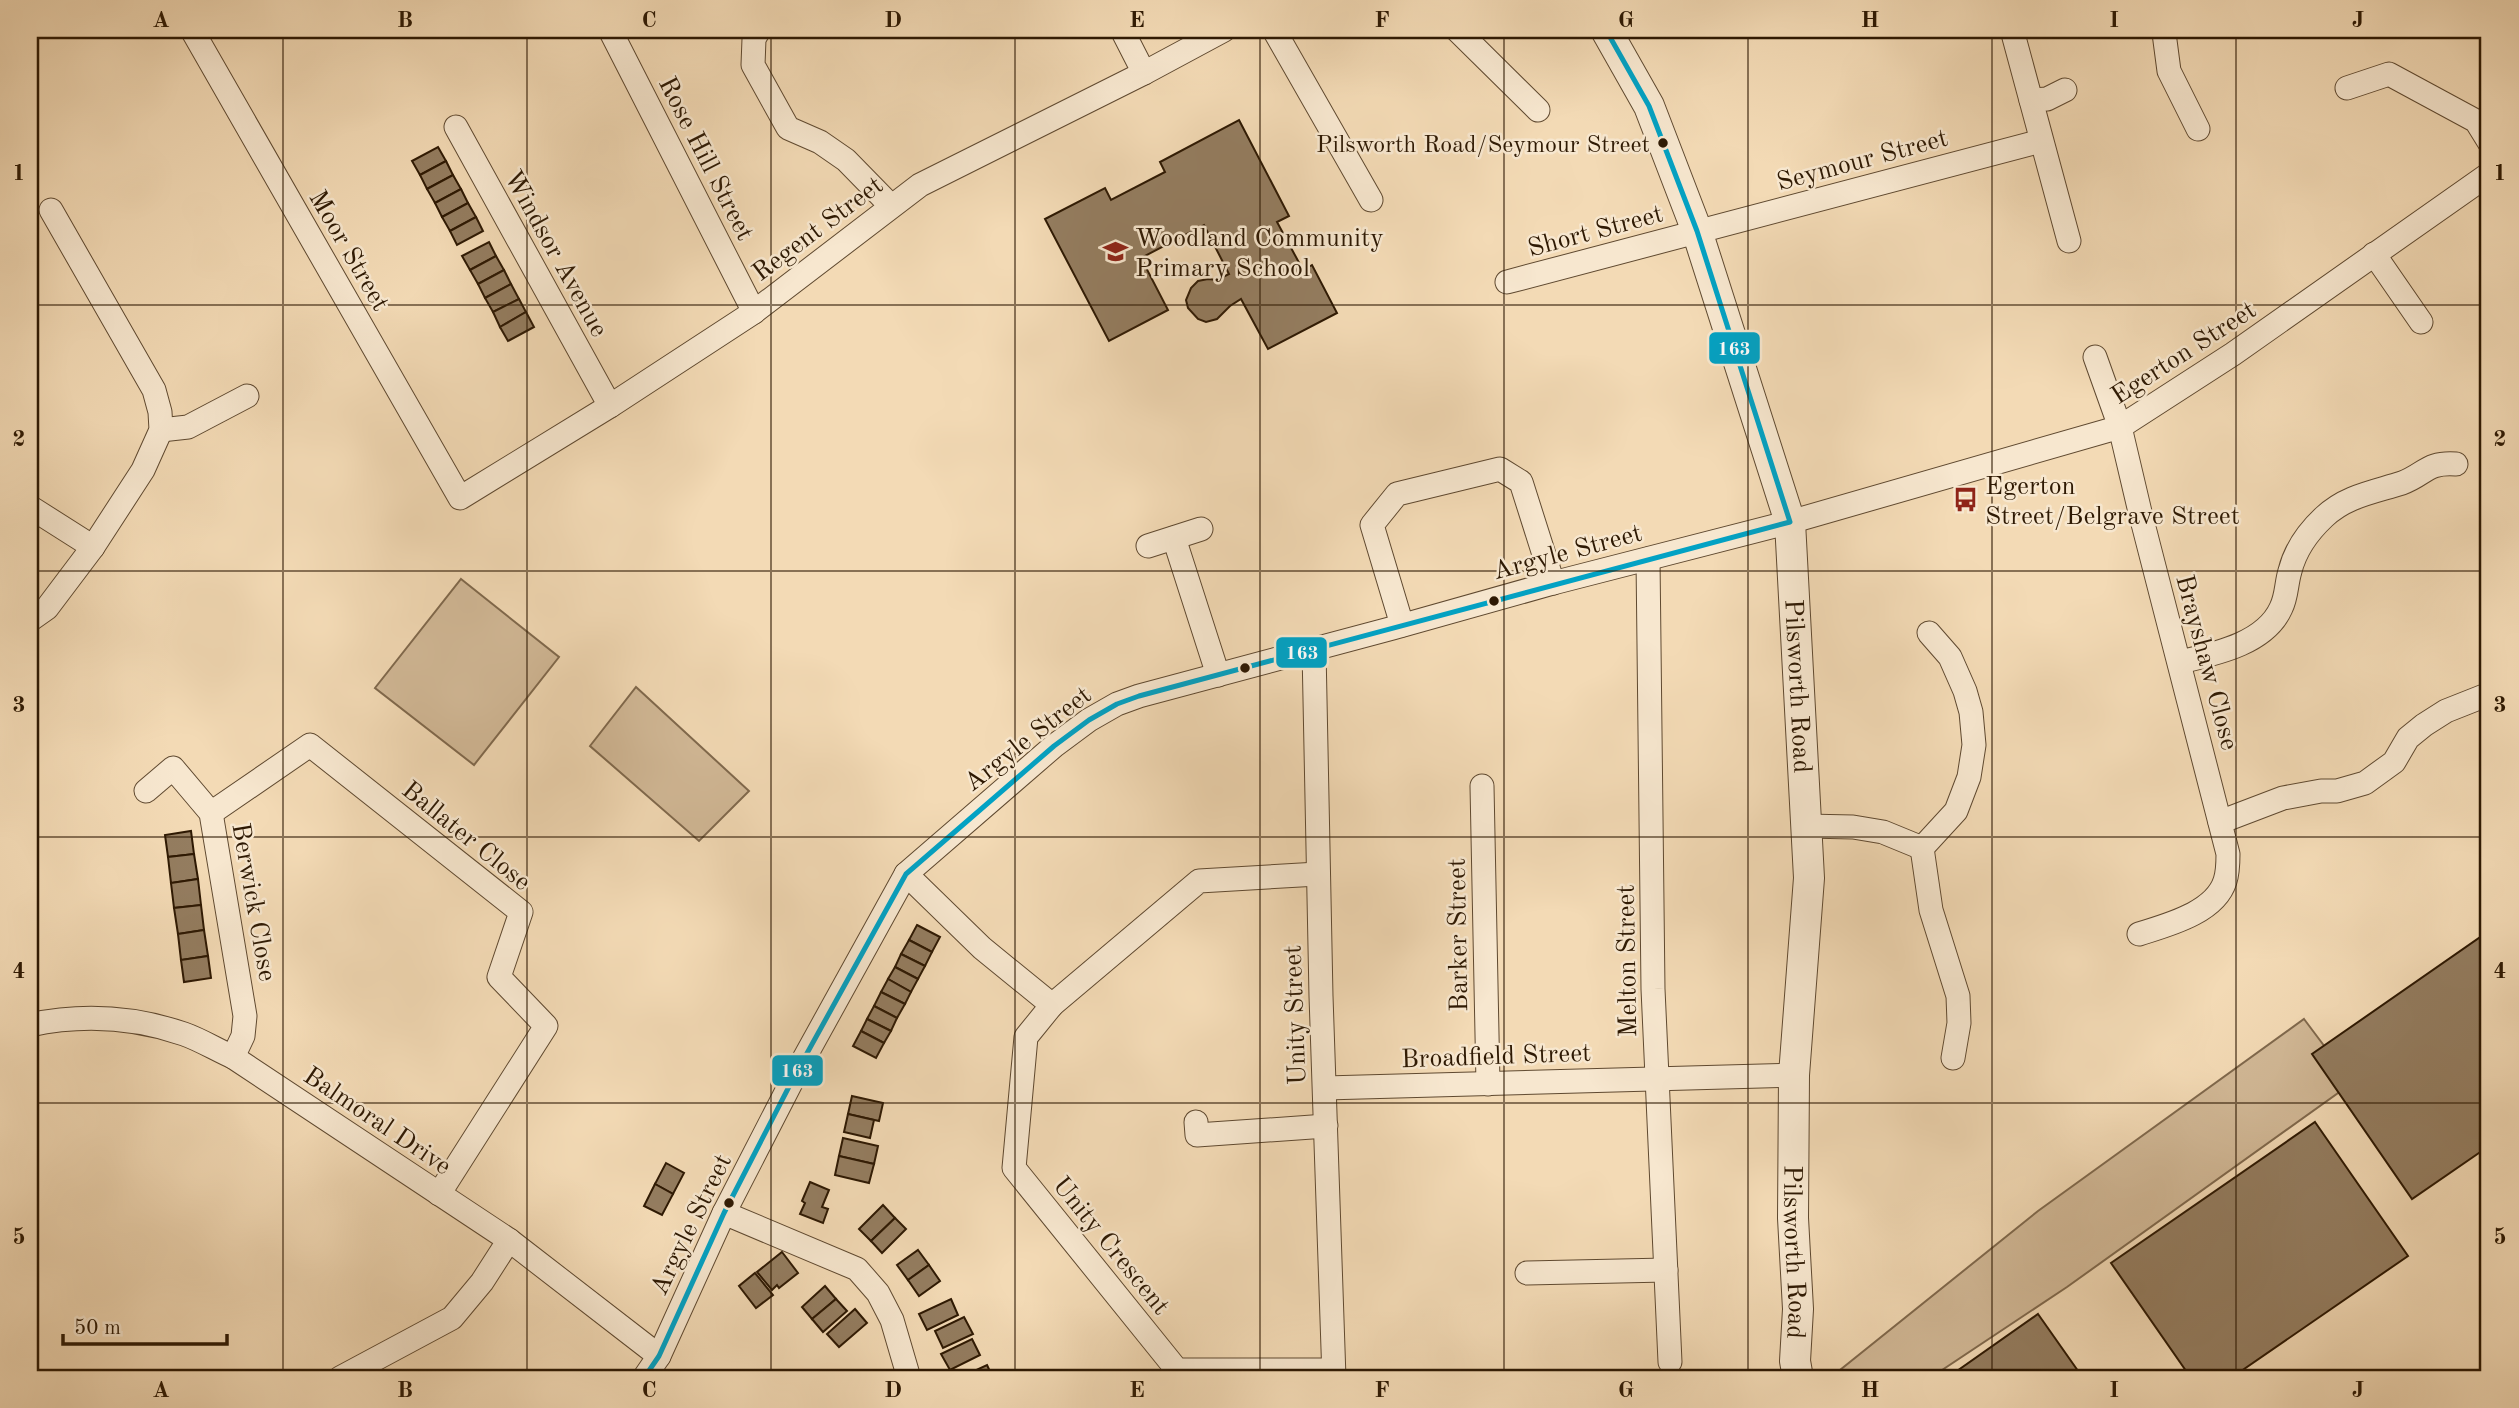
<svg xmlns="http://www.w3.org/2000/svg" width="2519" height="1408" font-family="'Old Standard TT',serif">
<rect width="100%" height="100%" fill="#f3dab5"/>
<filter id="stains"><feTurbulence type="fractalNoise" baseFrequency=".00286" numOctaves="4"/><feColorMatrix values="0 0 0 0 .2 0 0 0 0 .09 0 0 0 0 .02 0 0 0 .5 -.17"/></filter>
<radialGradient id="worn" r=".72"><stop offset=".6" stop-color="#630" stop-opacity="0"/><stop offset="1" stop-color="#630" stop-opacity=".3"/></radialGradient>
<!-- green -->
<g fill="#d2b997" stroke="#80694d" stroke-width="2">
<polygon points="461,579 559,657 474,765 375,688"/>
<polygon points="636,687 749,791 699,841 590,746"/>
<polygon points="2304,1019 2352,1083 2067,1287 1930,1378 1830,1378 2038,1211"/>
</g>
<!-- building -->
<g fill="#947d60" stroke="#2e1903" stroke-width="2">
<polygon points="1239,120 1289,216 1277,222 1303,270 1312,265 1337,313 1268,349 1241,299 1230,306 1217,319 1206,322 1198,319 1188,308 1186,300 1191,288 1198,281 1208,279 1217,280 1229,274 1204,225 1141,258 1168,310 1109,341 1045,219 1105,188 1111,200 1165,172 1160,162"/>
<polygon points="438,147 446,161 420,175 412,161"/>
<polygon points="446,161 453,175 427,189 420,175"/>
<polygon points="453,175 461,189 435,203 427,189"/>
<polygon points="461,189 468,203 442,217 435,203"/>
<polygon points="468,203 476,217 450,231 442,217"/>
<polygon points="476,217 483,231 457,245 450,231"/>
<polygon points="489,242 496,256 470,270 462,256"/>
<polygon points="496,256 504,270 478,284 470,270"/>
<polygon points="504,270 511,284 485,298 478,284"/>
<polygon points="511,284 519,299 493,312 485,298"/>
<polygon points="519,299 526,312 500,327 493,312"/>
<polygon points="526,312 534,327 508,341 500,327"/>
<polygon points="191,831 194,854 168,857 165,835"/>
<polygon points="194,854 198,879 171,883 168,857"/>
<polygon points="198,879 201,905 174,908 171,883"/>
<polygon points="201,905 204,930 178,934 174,908"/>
<polygon points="917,925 940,937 932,952 909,940"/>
<polygon points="204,930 208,956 181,960 178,934"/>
<polygon points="2489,931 2489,1146 2412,1199 2312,1054"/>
<polygon points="909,940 932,952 925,966 901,954"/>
<polygon points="901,954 925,966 918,979 895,967"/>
<polygon points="208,956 211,978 184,982 181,960"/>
<polygon points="895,967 918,979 911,992 888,979"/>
<polygon points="888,979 911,992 905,1004 881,992"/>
<polygon points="881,992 905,1004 897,1018 874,1006"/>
<polygon points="874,1006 897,1018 891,1031 867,1019"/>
<polygon points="867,1019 891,1031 884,1043 861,1031"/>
<polygon points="861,1031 884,1043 876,1058 853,1046"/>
<polygon points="852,1096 883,1103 879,1121 848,1114"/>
<polygon points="848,1114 874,1120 870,1138 844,1132"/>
<polygon points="2315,1122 2408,1256 2231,1378 2191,1378 2111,1263"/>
<polygon points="843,1138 878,1146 874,1164 839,1156"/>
<polygon points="839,1156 874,1164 869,1183 835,1175"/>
<polygon points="666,1163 684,1173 673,1194 655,1184"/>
<polygon points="810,1182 829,1190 822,1207 828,1209 823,1223 800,1214 805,1203 802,1201"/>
<polygon points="655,1184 673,1194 662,1215 644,1206"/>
<polygon points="883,1205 895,1218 871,1241 859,1229"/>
<polygon points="895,1218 906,1229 882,1253 871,1241"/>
<polygon points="918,1250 929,1265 908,1280 897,1265"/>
<polygon points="782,1252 798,1273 779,1288 777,1285 772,1290 757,1272"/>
<polygon points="929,1265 940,1281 919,1296 908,1280"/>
<polygon points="755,1273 773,1295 756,1308 739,1286"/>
<polygon points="825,1286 836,1299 812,1319 802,1307"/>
<polygon points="836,1299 847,1311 823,1332 812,1319"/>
<polygon points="951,1299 958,1315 927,1330 919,1314"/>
<polygon points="855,1309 867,1323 839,1347 827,1334"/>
<polygon points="2038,1314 2083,1378 1947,1378"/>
<polygon points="964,1317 973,1334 943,1348 935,1331"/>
<polygon points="972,1339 980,1355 950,1370 941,1354"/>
<polygon points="987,1365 993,1378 959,1378"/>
</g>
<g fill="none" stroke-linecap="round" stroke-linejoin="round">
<defs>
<g id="minor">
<polyline points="192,30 460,498 610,406 754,312 920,185 1144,73 1224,30"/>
<polyline points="610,30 754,312"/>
<polyline points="759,30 754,39 753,65 788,128 820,142 846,160 891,206"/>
<polyline points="1122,30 1144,73"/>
<polyline points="1274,30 1371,200"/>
<polyline points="1457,30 1538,110"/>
<polyline points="2012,30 2069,241"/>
<polyline points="2167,30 2164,33 2169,71 2198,129"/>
<polyline points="2347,88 2389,74 2476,121 2489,142"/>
<polyline points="2031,100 2047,99 2065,90"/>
<polyline points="456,127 610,406"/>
<polyline points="2374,254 2421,322"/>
<polyline points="1507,282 2041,141"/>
<path d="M 2095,357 L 2120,427 L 2140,512 L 2228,854 C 2228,863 2228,872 2225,881 C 2215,913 2167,925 2139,934"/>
<polyline points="161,430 188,427 247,396"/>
<polyline points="30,507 93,547"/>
<polyline points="1174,538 1218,675"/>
<polyline points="1148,546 1201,529"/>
<polyline points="1648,559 1653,989 1670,1362"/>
<polyline points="30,620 47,608 93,547 143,470 161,430 160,412 154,390 51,210"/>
<polyline points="1402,625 1372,525 1397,494 1500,469 1521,482 1553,583"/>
<polyline points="1314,650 1321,996 1334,1378"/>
<path d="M 2180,662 C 2214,654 2265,644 2281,608 C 2287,596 2286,584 2290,571 C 2295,551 2308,532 2324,517 C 2346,496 2374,492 2402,483 C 2426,474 2426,462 2456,464"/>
<polyline points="1482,786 1488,1084"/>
<polyline points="146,791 173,768 211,813 245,1016 243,1036 233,1057"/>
<polyline points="211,813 310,745 521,912 499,977 546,1026 439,1194"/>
<polyline points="2220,822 2283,798 2321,791 2337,791 2365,783 2394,762 2408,738 2424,725 2446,711 2489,694"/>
<polyline points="1806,826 1853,827 1883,832 1922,848"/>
<polyline points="1922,848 1956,811 1969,777 1974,745 1971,712 1965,691 1950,657 1929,633"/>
<polyline points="1922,848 1931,910 1958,996 1959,1023 1953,1058"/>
<polyline points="906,874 982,948 1052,1005"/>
<polyline points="1318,874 1199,881 1052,1005 1026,1037 1014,1168 1177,1370 1333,1370"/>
<path d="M 30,1025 C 81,1014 134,1017 184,1034 C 201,1040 217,1050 233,1057 L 509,1240 L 659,1356"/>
<polyline points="1325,1088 1794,1075"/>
<polyline points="1196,1122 1197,1135 1326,1126"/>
<polyline points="724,1213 857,1269 878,1293 892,1320 909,1378"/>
<polyline points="1527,1273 1666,1270"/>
<polyline points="340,1378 452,1318 482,1282 509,1240"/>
<polyline points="644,1378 659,1356 724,1213 795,1075 906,874 1054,746 1089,720 1117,704 1139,696 1393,628 1553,583 1790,522 2120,427 2233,354 2489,174"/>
</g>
<g id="tertiary">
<path id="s1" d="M 1606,30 L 1649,106 L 1697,231 L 1790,522 L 1809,878 L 1794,1075 L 1793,1218 L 1798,1309 L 1795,1361 L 1798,1378"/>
</g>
</defs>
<!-- minor casing -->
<use href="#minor" stroke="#5f4930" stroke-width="25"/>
<!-- tertiary casing -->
<use href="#tertiary" stroke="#5f4930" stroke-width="32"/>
<!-- minor -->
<use href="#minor" stroke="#f7e7cf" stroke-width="23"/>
<!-- tertiary -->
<use href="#tertiary" stroke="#f7e7cf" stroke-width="30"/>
<defs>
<polyline id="bus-1" points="644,1378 659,1356 724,1213 795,1075 906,874 1054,746 1089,720 1117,704 1139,696 1790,522 1697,231 1649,106 1606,30"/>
</defs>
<!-- bus-1 casing -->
<use href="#bus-1" stroke="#f7e7cf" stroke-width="10"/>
<!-- bus-1 -->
<use href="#bus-1" stroke="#02a2c4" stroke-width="5"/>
</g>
<!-- grid -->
<path fill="none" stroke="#2e1903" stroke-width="2" stroke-opacity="0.55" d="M 283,30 L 283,1378M 527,30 L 527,1378M 771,30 L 771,1378M 1015,30 L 1015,1378M 1260,30 L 1260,1378M 1504,30 L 1504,1378M 1748,30 L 1748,1378M 1992,30 L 1992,1378M 2236,30 L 2236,1378M 30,305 L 2489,305M 30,571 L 2489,571M 30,837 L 2489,837M 30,1103 L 2489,1103"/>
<!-- icons -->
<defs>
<symbol id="school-bare" viewBox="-9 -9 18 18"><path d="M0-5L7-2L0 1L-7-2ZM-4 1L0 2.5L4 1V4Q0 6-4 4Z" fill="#8f2418" stroke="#f7e7cf" stroke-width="2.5" paint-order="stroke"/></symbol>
<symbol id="bus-bare" viewBox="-9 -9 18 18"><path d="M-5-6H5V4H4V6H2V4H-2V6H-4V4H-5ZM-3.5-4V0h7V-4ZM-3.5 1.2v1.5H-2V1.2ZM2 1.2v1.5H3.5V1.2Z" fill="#8f2418" stroke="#f7e7cf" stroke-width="2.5" paint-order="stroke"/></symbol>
</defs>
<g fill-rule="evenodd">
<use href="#school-bare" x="1098" y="234" width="35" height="35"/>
<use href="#bus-bare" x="1948" y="482" width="35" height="35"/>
</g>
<!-- markers -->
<g fill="#2e1903" stroke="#f7e7cf" stroke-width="2.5">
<circle cx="1663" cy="143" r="6"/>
<circle cx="1494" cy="601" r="6"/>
<circle cx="1245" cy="668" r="6"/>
<circle cx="729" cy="1203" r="6"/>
</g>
<g text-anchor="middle" stroke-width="5" stroke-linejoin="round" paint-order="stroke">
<!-- bus labels -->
<g font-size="24" fill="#2e1903" stroke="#f7e7cf" text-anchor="end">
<text x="1650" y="152">Pilsworth Road/Seymour Street</text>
</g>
<!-- street labels -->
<g font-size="26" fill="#2e1903" stroke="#f7e7cf">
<text transform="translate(707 158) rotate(63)" y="9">Rose Hill Street</text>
<text transform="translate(1862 159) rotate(-15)" y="9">Seymour Street</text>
<text transform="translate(817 228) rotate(-37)" y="9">Regent Street</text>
<text transform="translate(1595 230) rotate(-15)" y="9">Short Street</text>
<text transform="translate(350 250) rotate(60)" y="9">Moor Street</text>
<text transform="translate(557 253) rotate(61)" y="9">Windsor Avenue</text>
<text transform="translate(2183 352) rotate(-33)" y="9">Egerton Street</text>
<text transform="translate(1567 551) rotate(-15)" y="9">Argyle Street</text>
<text transform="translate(2208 662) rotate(75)" y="9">Brayshaw Close</text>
<text dy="9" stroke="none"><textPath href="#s1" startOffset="691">Pilsworth Road</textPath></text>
<text transform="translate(1027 738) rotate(-38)" y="9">Argyle Street</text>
<text transform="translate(467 835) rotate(39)" y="9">Ballater Close</text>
<text transform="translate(255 902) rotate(80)" y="9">Berwick Close</text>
<text transform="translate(1457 935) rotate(-91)" y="9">Barker Street</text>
<text transform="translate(1626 961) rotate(-91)" y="9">Melton Street</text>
<text transform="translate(1294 1015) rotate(-92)" y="9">Unity Street</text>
<text transform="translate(1496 1055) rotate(-2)" y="9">Broadfield Street</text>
<text transform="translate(378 1120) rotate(34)" y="9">Balmoral Drive</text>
<text transform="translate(690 1224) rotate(-64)" y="9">Argyle Street</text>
<text transform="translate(1112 1245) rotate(51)" y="9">Unity Crescent</text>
<text dy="9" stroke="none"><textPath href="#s1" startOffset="1258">Pilsworth Road</textPath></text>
</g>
<!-- poi labels -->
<g font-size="26" fill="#2e1903" stroke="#f7e7cf" text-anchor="start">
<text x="1135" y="246">Woodland Community<tspan x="1135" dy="30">Primary School</tspan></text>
<text x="1985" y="494">Egerton<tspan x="1985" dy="30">Street/Belgrave Street</tspan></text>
</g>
</g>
<g stroke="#f7e7cf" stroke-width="2.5">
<rect x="1708" y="331" width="53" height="34" rx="7" fill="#02a2c4"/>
<rect x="1275" y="636" width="53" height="33" rx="7" fill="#02a2c4"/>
<rect x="771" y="1054" width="53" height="33" rx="7" fill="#02a2c4"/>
</g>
<g font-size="19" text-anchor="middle" font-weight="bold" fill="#fff">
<text x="1734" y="355">163</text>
<text x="1302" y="659">163</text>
<text x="797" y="1077">163</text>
</g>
<!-- margin -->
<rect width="2519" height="1408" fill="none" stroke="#f3dab5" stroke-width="77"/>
<!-- scale -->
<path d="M63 1334v10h164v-10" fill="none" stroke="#2e1903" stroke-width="3.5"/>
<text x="74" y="1334" font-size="21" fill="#2e1903" stroke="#f7e7cf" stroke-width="5" paint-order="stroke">50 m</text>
<rect x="38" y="38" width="2442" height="1332" fill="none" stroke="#2e1903" stroke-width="2.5"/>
<g font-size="23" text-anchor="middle" font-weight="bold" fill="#2e1903">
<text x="161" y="27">A</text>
<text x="405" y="27">B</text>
<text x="649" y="27">C</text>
<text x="893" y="27">D</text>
<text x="1137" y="27">E</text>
<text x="1382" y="27">F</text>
<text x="1626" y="27">G</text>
<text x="1870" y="27">H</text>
<text x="2114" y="27">I</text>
<text x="2358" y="27">J</text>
<text x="19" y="180">1</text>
<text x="2500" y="180">1</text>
<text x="19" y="446">2</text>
<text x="2500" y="446">2</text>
<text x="19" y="712">3</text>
<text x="2500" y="712">3</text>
<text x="19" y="978">4</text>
<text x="2500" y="978">4</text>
<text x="19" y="1244">5</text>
<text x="2500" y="1244">5</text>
<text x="161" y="1397">A</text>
<text x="405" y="1397">B</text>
<text x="649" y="1397">C</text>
<text x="893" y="1397">D</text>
<text x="1137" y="1397">E</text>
<text x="1382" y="1397">F</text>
<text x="1626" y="1397">G</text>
<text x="1870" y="1397">H</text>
<text x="2114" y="1397">I</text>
<text x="2358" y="1397">J</text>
</g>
<rect width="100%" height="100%" filter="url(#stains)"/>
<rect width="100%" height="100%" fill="url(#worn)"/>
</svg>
